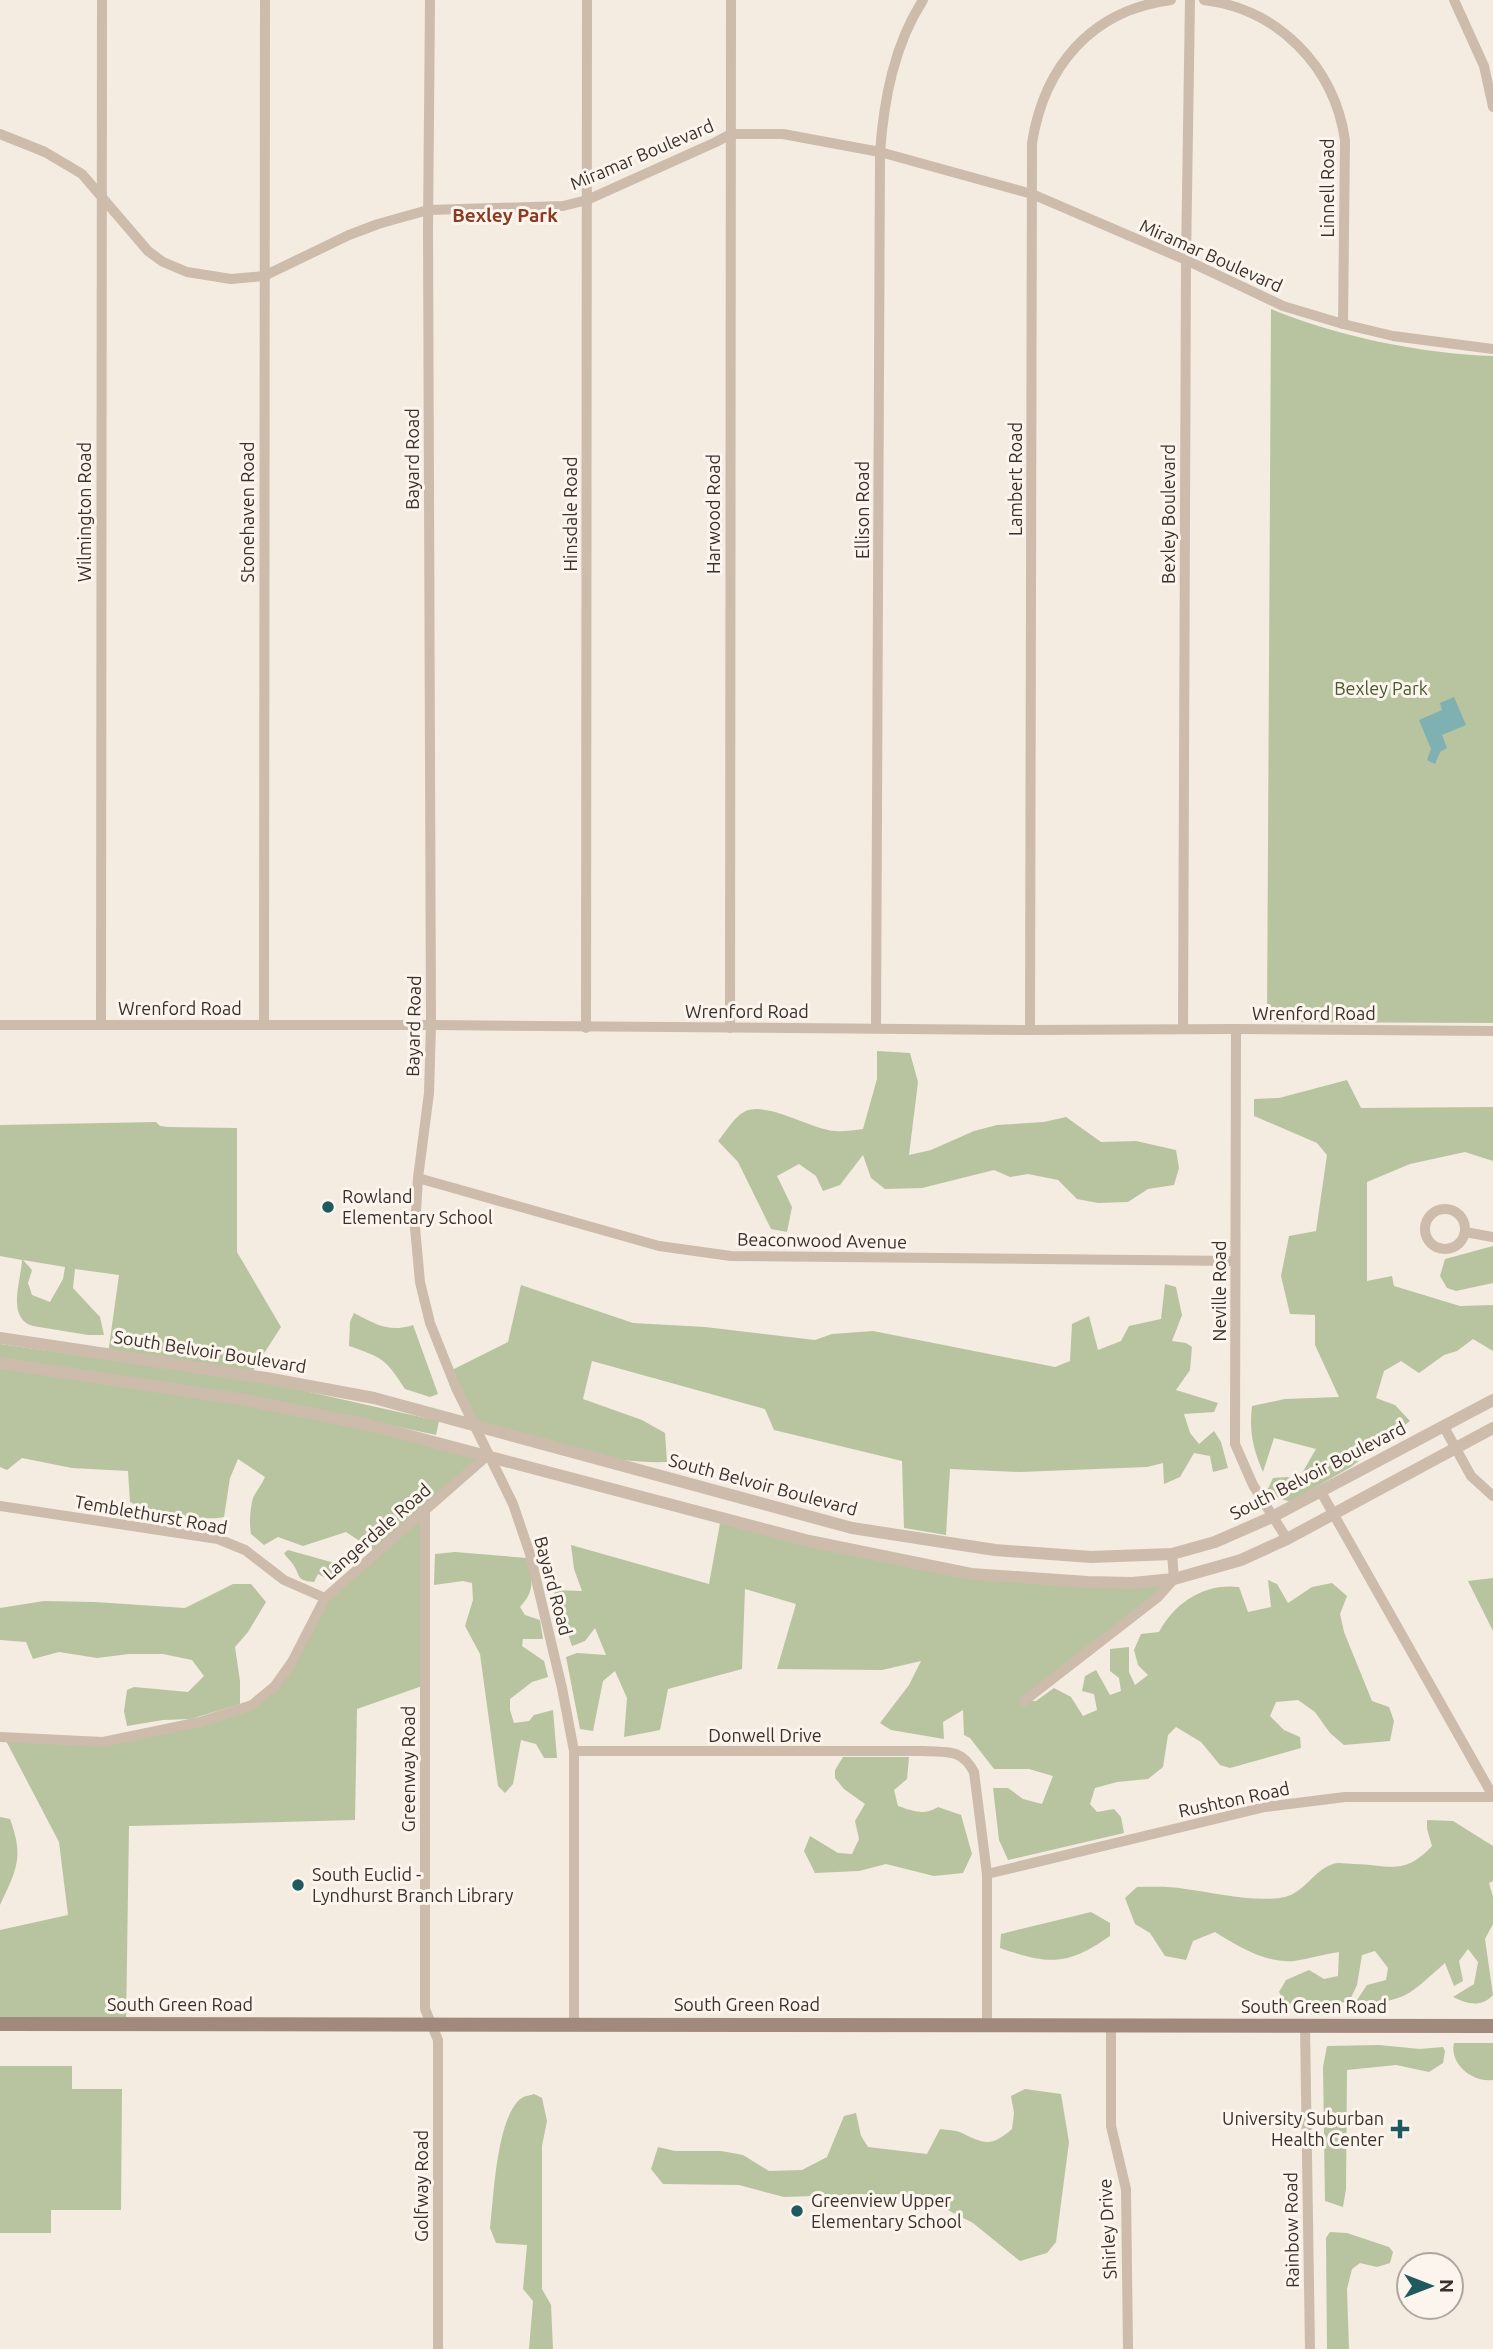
<svg xmlns="http://www.w3.org/2000/svg" width="1493" height="2349" font-family="Ubuntu,sans-serif">
<rect width="100%" height="100%" fill="#f4ebe1"/>
<!-- green -->
<g fill="#b8c4a0" fill-rule="evenodd">
<path d="M 1271,309 C 1336,336 1422,354 1493,356 L 1493,1023 L 1267,1022 Z"/>
<path d="M 877,1051 L 910,1053 L 918,1082 L 909,1155 L 931,1150 L 974,1131 L 997,1125 L 1044,1122 L 1066,1117 L 1101,1142 L 1136,1141 L 1176,1150 L 1179,1168 L 1174,1185 L 1148,1189 L 1128,1202 L 1098,1203 L 1077,1199 L 1058,1180 L 1028,1174 L 1010,1177 L 994,1170 L 922,1188 L 885,1189 L 871,1178 L 863,1155 L 840,1185 L 823,1191 L 816,1176 L 799,1164 L 777,1176 L 792,1207 L 787,1232 L 771,1229 L 738,1162 L 718,1141 C 725,1133 734,1117 744,1112 C 766,1100 810,1129 835,1131 C 844,1132 854,1130 863,1129 L 877,1079 Z"/>
<path d="M 1347,1080 L 1361,1108 L 1493,1107 L 1493,1161 L 1465,1152 L 1410,1164 L 1367,1182 L 1367,1281 L 1392,1276 L 1394,1286 L 1460,1306 L 1493,1305 L 1493,1351 L 1473,1339 L 1457,1351 L 1444,1355 L 1419,1373 L 1401,1361 L 1384,1371 L 1376,1398 L 1395,1405 L 1410,1421 L 1351,1467 L 1290,1502 L 1266,1493 L 1273,1478 L 1287,1477 L 1298,1480 L 1316,1449 L 1274,1438 L 1263,1472 C 1253,1449 1249,1431 1252,1406 L 1285,1399 L 1339,1397 L 1315,1345 L 1315,1315 L 1290,1314 L 1281,1276 L 1289,1236 L 1316,1231 L 1327,1155 L 1317,1143 L 1254,1116 L 1254,1099 L 1279,1098 Z"/>
<path d="M 156,1122 L 160,1126 L 168,1127 L 237,1128 L 237,1252 L 281,1327 L 250,1375 L 108,1354 L 119,1275 L 75,1269 L 73,1288 L 100,1317 L 104,1335 L 88,1335 L 33,1326 C 6,1318 21,1281 22,1260 L 0,1256 L 0,1125 ZM 23,1260 L 65,1267 L 63,1279 L 50,1302 L 32,1295 L 28,1283 L 32,1270 Z"/>
<polygon points="1493,1246 1493,1283 1456,1291 1447,1288 1440,1276 1445,1259"/>
<path d="M 1165,1284 L 1176,1287 L 1182,1315 L 1172,1341 L 1186,1343 L 1192,1347 L 1190,1370 L 1176,1390 L 1218,1403 L 1214,1412 L 1184,1414 L 1190,1433 L 1199,1444 L 1214,1431 L 1221,1442 L 1228,1468 L 1213,1472 L 1210,1456 L 1194,1453 L 1180,1477 L 1164,1484 L 1163,1463 L 1147,1467 L 1020,1472 L 950,1469 L 946,1535 L 904,1528 L 902,1461 L 774,1430 L 765,1409 L 592,1361 L 583,1399 L 642,1420 L 665,1433 L 667,1462 C 602,1464 538,1442 475,1426 L 450,1371 L 508,1342 L 521,1285 L 633,1323 L 705,1327 L 815,1340 L 832,1334 L 873,1331 L 1055,1367 L 1070,1361 L 1072,1324 L 1089,1316 L 1098,1350 L 1121,1341 L 1129,1326 L 1161,1319 Z"/>
<path d="M 354,1313 C 375,1324 389,1333 413,1325 L 438,1394 L 430,1397 L 405,1389 C 385,1358 383,1358 349,1346 L 350,1322 Z"/>
<polygon points="0,1344 269,1383 439,1421 436,1435 293,1404 0,1359"/>
<path d="M 0,1363 L 192,1391 L 488,1455 L 425,1512 L 425,1685 L 357,1709 L 355,1820 L 129,1826 L 126,2024 L 0,2024 L 0,1930 L 68,1915 L 59,1842 L 4,1737 L 103,1742 L 252,1705 L 275,1686 L 325,1598 L 376,1552 L 346,1532 L 303,1546 L 278,1537 L 264,1545 L 251,1534 C 249,1523 250,1509 253,1498 C 256,1491 262,1485 265,1477 L 238,1459 L 230,1478 L 224,1517 C 205,1522 147,1512 130,1502 L 128,1471 L 72,1468 L 22,1458 L 7,1470 L 0,1467 Z"/>
<path d="M 721,1518 L 971,1574 L 1174,1579 L 1026,1701 L 1036,1701 L 1054,1688 L 1071,1697 L 1083,1716 L 1097,1710 L 1094,1694 L 1082,1691 L 1085,1676 L 1096,1670 L 1110,1695 L 1121,1691 L 1119,1678 L 1110,1671 L 1110,1649 L 1129,1647 L 1129,1672 L 1135,1685 L 1148,1675 L 1138,1665 L 1134,1650 L 1141,1634 L 1159,1632 C 1175,1602 1205,1583 1239,1587 L 1248,1612 L 1271,1607 L 1268,1580 L 1277,1584 L 1288,1603 L 1312,1587 L 1332,1583 L 1347,1596 L 1340,1614 L 1344,1632 L 1372,1701 L 1389,1707 L 1394,1721 L 1390,1741 L 1344,1745 L 1330,1733 L 1315,1712 L 1298,1700 L 1276,1702 L 1270,1716 L 1284,1730 L 1300,1737 L 1301,1748 L 1230,1768 L 1220,1765 L 1201,1742 L 1176,1727 L 1168,1735 L 1163,1767 L 1148,1779 L 1117,1782 L 1095,1788 L 1090,1804 L 1097,1812 L 1114,1809 L 1121,1817 L 1124,1833 L 1008,1860 L 999,1840 L 993,1788 L 1008,1788 L 1023,1799 L 1042,1804 L 1053,1776 L 1029,1769 L 994,1769 L 970,1738 L 964,1735 L 963,1710 L 943,1722 L 944,1739 L 891,1730 L 880,1723 L 909,1685 L 921,1661 L 882,1670 L 777,1669 L 796,1604 L 745,1589 L 742,1669 L 668,1689 L 660,1730 L 624,1737 L 627,1698 L 615,1671 L 603,1681 L 593,1731 L 580,1729 L 566,1657 L 577,1653 L 606,1655 L 595,1628 L 585,1641 L 572,1646 L 553,1590 L 582,1591 L 574,1569 L 571,1545 L 709,1584 Z"/>
<path d="M 288,1550 L 349,1567 L 336,1579 L 330,1580 L 318,1574 L 314,1582 C 294,1580 302,1576 292,1563 C 290,1560 286,1557 284,1553 Z"/>
<path d="M 455,1552 L 527,1558 C 532,1580 536,1589 520,1607 L 525,1615 L 540,1620 L 543,1639 L 523,1639 L 522,1646 L 544,1661 L 548,1677 L 532,1682 L 510,1699 L 510,1710 L 514,1723 L 529,1721 L 534,1715 L 553,1710 L 557,1758 L 544,1758 L 536,1744 L 521,1740 L 513,1784 L 505,1793 L 498,1786 L 480,1654 L 465,1626 L 473,1600 L 472,1583 L 463,1581 L 434,1585 L 435,1554 Z"/>
<polygon points="1493,1578 1493,1631 1468,1581"/>
<polygon points="233,1584 251,1584 266,1602 248,1632 235,1647 240,1681 240,1704 191,1719 163,1720 127,1726 124,1711 127,1690 134,1687 188,1692 204,1676 192,1660 163,1654 129,1654 97,1658 59,1652 33,1659 26,1642 0,1640 0,1608 44,1601 95,1602 185,1608"/>
<path d="M 843,1757 L 909,1757 L 907,1779 L 894,1790 L 898,1806 C 913,1811 924,1816 938,1807 L 961,1815 L 972,1854 L 963,1873 L 934,1876 L 886,1864 L 859,1871 L 815,1873 L 804,1851 L 810,1836 L 838,1853 L 852,1854 L 859,1839 L 855,1821 L 865,1804 L 844,1789 L 835,1778 L 835,1770 Z"/>
<path d="M 0,1817 L 10,1819 C 24,1857 17,1869 0,1905 Z"/>
<path d="M 1427,1820 L 1453,1821 L 1493,1846 L 1493,1881 L 1489,1883 L 1493,1897 L 1493,1924 L 1485,1939 L 1493,1995 C 1481,2008 1467,2004 1453,1997 L 1474,1984 L 1478,1962 L 1468,1949 L 1459,1961 L 1463,1981 L 1454,1986 L 1445,1963 C 1407,1996 1407,2002 1355,2003 L 1367,1985 L 1386,1980 L 1388,1968 L 1375,1951 L 1362,1955 L 1357,1985 L 1349,2002 L 1300,2005 L 1285,2003 L 1279,1992 L 1286,1980 L 1309,1970 L 1324,1979 L 1338,1976 L 1339,1952 C 1324,1954 1309,1959 1294,1961 C 1265,1963 1239,1947 1215,1932 L 1193,1941 L 1186,1960 L 1165,1956 L 1150,1933 L 1135,1924 L 1125,1898 L 1137,1887 C 1153,1887 1169,1886 1185,1889 C 1216,1893 1255,1903 1285,1897 C 1305,1892 1314,1870 1333,1864 C 1339,1862 1348,1864 1354,1864 C 1390,1865 1404,1876 1432,1846 L 1427,1829 Z"/>
<path d="M 1091,1912 L 1110,1923 L 1110,1936 C 1067,1966 1049,1965 1000,1948 L 1001,1934 Z"/>
<path d="M 1454,2043 L 1493,2043 L 1493,2080 C 1473,2083 1449,2064 1454,2043 Z"/>
<polygon points="1379,2045 1420,2049 1443,2047 1445,2051 1443,2063 1429,2072 1396,2065 1347,2070 1346,2189 1343,2207 1325,2201 1323,2067 1327,2046"/>
<polygon points="0,2066 72,2066 72,2089 122,2089 121,2210 51,2210 51,2233 0,2233"/>
<path d="M 1025,2089 L 1061,2094 L 1069,2142 L 1056,2242 L 1047,2253 L 1020,2261 L 973,2223 L 936,2204 L 874,2194 L 784,2197 L 739,2185 L 663,2184 L 651,2169 L 658,2147 L 675,2151 L 721,2151 L 743,2155 L 769,2171 L 802,2170 L 827,2157 L 844,2116 L 856,2113 L 861,2136 L 868,2147 L 927,2154 L 940,2129 C 947,2130 956,2130 962,2133 C 984,2144 992,2147 1012,2129 L 1014,2113 L 1011,2096 Z"/>
<path d="M 534,2094 L 542,2098 L 547,2121 L 542,2146 L 542,2289 L 551,2305 L 553,2349 L 529,2349 L 533,2301 L 523,2289 L 527,2245 L 496,2243 L 490,2228 C 494,2196 496,2123 519,2100 C 523,2096 528,2096 534,2094 Z"/>
<polygon points="1330,2232 1347,2233 1389,2247 1393,2252 1390,2263 1377,2267 1360,2263 1352,2269 1347,2289 1349,2349 1327,2349 1326,2238"/>
</g>
<!-- water -->
<polygon fill="#7fb0b2" points="1454,697 1466,725 1442,735 1447,748 1440,752 1435,764 1427,760 1431,749 1419,720 1442,710 1440,703"/>
<g fill="none" stroke-linecap="round" stroke-linejoin="round">
<!-- minor -->
<g stroke="#cdbbac" stroke-width="10">
<polyline points="430,0 428,228 431,1025 429,1093 418,1178 415,1228 420,1282 430,1323 456,1388 513,1504 530,1554 562,1688 574,1751 574,2024"/>
<path d="M 1204,0 C 1278,9 1334,66 1345,140 L 1343,324"/>
<polyline points="1454,0 1484,66 1493,107"/>
<polyline points="0,134 45,152 82,174 148,251 163,262 187,272 231,279 264,276 349,235 378,224 428,210 563,206 587,200 716,142 731,134 783,134 880,152 1032,194 1186,260 1283,306 1343,324 1393,336 1493,349"/>
<polyline points="101,1024 102,0"/>
<polyline points="0,1025 431,1025 1030,1030 1236,1029 1493,1031"/>
<polyline points="264,1025 265,0"/>
<polyline points="586,1028 587,0"/>
<polyline points="730,1028 731,0"/>
<path d="M 876,1028 L 880,152 C 884,99 894,45 923,0"/>
<polyline points="1183,1029 1186,260 1190,0"/>
<polyline points="1236,1029 1235,1444 1253,1485 1287,1539"/>
<path d="M 1030,1030 L 1032,143 C 1044,67 1091,10 1171,0"/>
<polyline points="418,1178 659,1246 731,1256 1235,1261"/>
<circle cx="1445" cy="1229" r="20"/>
<polyline points="1465,1232 1493,1237"/>
<polyline points="1444,1427 1471,1476 1493,1496"/>
<polyline points="1321,1492 1493,1796"/>
<polyline points="0,1506 218,1539 245,1550 284,1580 325,1598"/>
<polyline points="425,1512 425,2009 438,2040 438,2349"/>
<polyline points="1024,1701 1158,1597 1174,1579 1172,1554"/>
<polyline points="0,1737 103,1742 200,1722 252,1705 275,1686 292,1662 325,1598 488,1455"/>
<path d="M 574,1751 L 923,1751 C 948,1753 961,1748 974,1772 L 987,1874 L 987,2025"/>
<polyline points="987,1874 1265,1807 1345,1797 1493,1797"/>
<polyline points="1111,2025 1111,2126 1126,2189 1128,2349"/>
<polyline points="1305,2027 1310,2349"/>
</g>
<!-- tertiary -->
<g stroke="#cdbbac" stroke-width="12">
<polyline points="0,1338 266,1378 374,1398 852,1528 995,1550 1091,1557 1172,1554 1215,1542 1272,1517 1493,1400"/>
<polyline points="0,1363 246,1400 369,1425 809,1541 971,1574 1087,1582 1132,1583 1174,1579 1241,1560 1287,1539 1493,1428"/>
</g>
<!-- secondary -->
<polyline stroke="#a18a7d" stroke-width="14" points="0,2024 1493,2026"/>
</g>
<!-- markers -->
<g fill="#1f5a5e" stroke="#fbf5ee" stroke-width="2.5">
<circle cx="328" cy="1207" r="7"/>
<circle cx="298" cy="1885" r="7"/>
<path d="M1396.5 2118.5h7v7h7v7h-7v7h-7v-7h-7v-7h7z"/>
<circle cx="797" cy="2211" r="7"/>
</g>
<g text-anchor="middle" stroke-width="6" stroke-linejoin="round" paint-order="stroke">
<!-- street labels -->
<g font-size="18" fill="#3b302b" stroke="#fbf5ee">
<text transform="translate(642 155) rotate(-23)" y="6">Miramar Boulevard</text>
<text transform="translate(1328 188) rotate(-90)" y="6">Linnell Road</text>
<text transform="translate(1211 256) rotate(24)" y="6">Miramar Boulevard</text>
<text transform="translate(413 459) rotate(-90)" y="6">Bayard Road</text>
<text transform="translate(1016 479) rotate(-90)" y="6">Lambert Road</text>
<text transform="translate(863 510) rotate(-90)" y="6">Ellison Road</text>
<text transform="translate(85 512) rotate(-90)" y="6">Wilmington Road</text>
<text transform="translate(248 512) rotate(-90)" y="6">Stonehaven Road</text>
<text transform="translate(571 514) rotate(-90)" y="6">Hinsdale Road</text>
<text transform="translate(714 514) rotate(-90)" y="6">Harwood Road</text>
<text transform="translate(1169 514) rotate(-90)" y="6">Bexley Boulevard</text>
<text x="180" y="1015">Wrenford Road</text>
<text x="747" y="1018">Wrenford Road</text>
<text x="1314" y="1020">Wrenford Road</text>
<text transform="translate(414 1026) rotate(-89)" y="6">Bayard Road</text>
<text transform="translate(822 1241) rotate(1)" y="6">Beaconwood Avenue</text>
<text transform="translate(1220 1291) rotate(-90)" y="6">Neville Road</text>
<text transform="translate(210 1352) rotate(9)" y="6">South Belvoir Boulevard</text>
<text transform="translate(1318 1471) rotate(-27)" y="6">South Belvoir Boulevard</text>
<text transform="translate(763 1485) rotate(15)" y="6">South Belvoir Boulevard</text>
<text transform="translate(151 1515) rotate(10)" y="6">Temblethurst Road</text>
<text transform="translate(377 1532) rotate(-41)" y="6">Langerdale Road</text>
<text transform="translate(553 1586) rotate(75)" y="6">Bayard Road</text>
<text x="765" y="1742">Donwell Drive</text>
<text transform="translate(409 1769) rotate(-90)" y="6">Greenway Road</text>
<text transform="translate(1234 1800) rotate(-12)" y="6">Rushton Road</text>
<text x="180" y="2011">South Green Road</text>
<text x="747" y="2011">South Green Road</text>
<text x="1314" y="2013">South Green Road</text>
<text transform="translate(422 2186) rotate(-90)" y="6">Golfway Road</text>
<text transform="translate(1108 2229) rotate(-93)" y="6">Shirley Drive</text>
<text transform="translate(1292 2230) rotate(-91)" y="6">Rainbow Road</text>
</g>
<!-- park labels -->
<g font-size="18" fill="#4a5a2e" stroke="#fbf5ee">
<text x="1381" y="695">Bexley Park</text>
</g>
<!-- poi labels -->
<g font-size="18" fill="#3b302b" stroke="#fbf5ee" text-anchor="start">
<text x="342" y="1203">Rowland<tspan x="342" dy="21">Elementary School</tspan></text>
<text x="312" y="1881">South Euclid -<tspan x="312" dy="21">Lyndhurst Branch Library</tspan></text>
<text x="1384" y="2125" text-anchor="end">University Suburban<tspan x="1384" dy="21">Health Center</tspan></text>
<text x="811" y="2207">Greenview Upper<tspan x="811" dy="21">Elementary School</tspan></text>
</g>
<!-- neighbourhood labels -->
<g font-size="19" font-weight="bold" fill="#8c3b22" stroke="#fbf5ee">
<text x="505" y="222">Bexley Park</text>
</g>
</g>
<!-- north arrow -->
<g transform="translate(1430 2286) rotate(90)"><circle r="33" fill="#fbf5ee" stroke="#aea6a0" stroke-width="2"/>
<path d="M0-5L12 26L0 18L-12 26Z" fill="#1f5a5e"/>
<text y="-10" font-size="19" font-weight="bold" text-anchor="middle" fill="#3b302b">N</text>
</g>
</svg>
